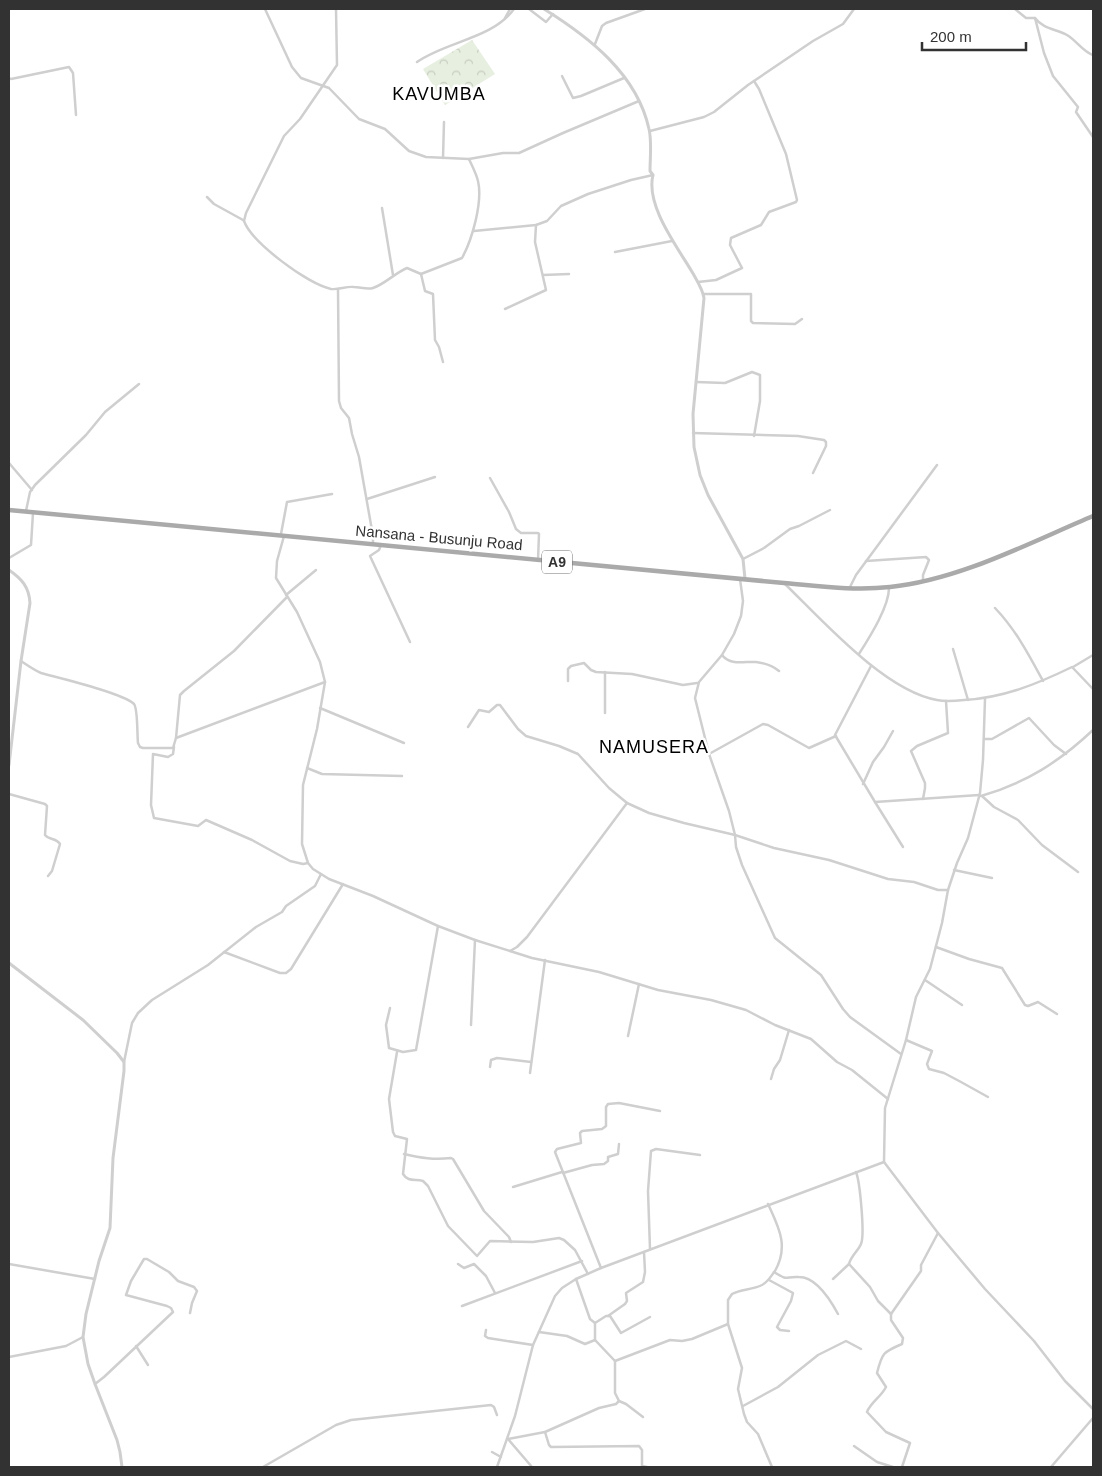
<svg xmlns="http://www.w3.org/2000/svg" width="1102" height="1476" font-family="Helvetica,sans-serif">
<defs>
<pattern id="park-crowns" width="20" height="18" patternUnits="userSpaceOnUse" patternTransform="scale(1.25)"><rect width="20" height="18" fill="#e7efe0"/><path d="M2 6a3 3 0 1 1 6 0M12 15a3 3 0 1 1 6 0" fill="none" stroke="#c7cdc1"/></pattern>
</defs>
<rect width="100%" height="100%" fill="#fff"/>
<!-- park -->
<polygon fill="url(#park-crowns)" points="472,40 495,74 445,105 423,69"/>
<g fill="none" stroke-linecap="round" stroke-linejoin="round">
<!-- minor -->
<g stroke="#cfcfcf" stroke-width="2.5">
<path d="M 265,9 L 292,67 L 301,78 L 329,88 L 359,119 L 385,129 L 409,151 L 426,157 L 469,159 C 472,166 476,173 478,181 C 483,202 472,240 462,258 L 421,274 L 407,268 C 395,273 385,284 373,288 C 367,290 360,287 354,287 C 346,286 339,290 331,289 C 308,284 252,243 244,221 L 246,213 L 284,136 L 300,119 L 337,65 L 336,9"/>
<polyline points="529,9 546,22 553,14"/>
<path d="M 1015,9 L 1026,18 L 1035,18 C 1043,29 1056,29 1067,35 C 1077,41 1083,52 1093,55"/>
<polyline points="505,18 510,9"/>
<polyline points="1035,18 1044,53 1053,76 1078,107 1076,112 1093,137"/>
<polyline points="595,44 602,26 606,23 645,9"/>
<path d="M 417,62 C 447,41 492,39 514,9"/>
<polyline points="562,76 573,98 581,96 624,78"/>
<polyline points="9,78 11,79 69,67 73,73 76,115"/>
<polyline points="650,131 704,117 714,112 748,85 813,41 843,24 854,9"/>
<polyline points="443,158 444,122"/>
<polyline points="469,159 503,153 519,153 563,133 639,101"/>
<polyline points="207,197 214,204 243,220"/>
<polyline points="382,208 393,275"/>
<polyline points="474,231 536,225 547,221 561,206 588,194 631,180 653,175"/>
<polyline points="615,252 672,241"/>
<polyline points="421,274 425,291 433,294 435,340 439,347 443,362"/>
<polyline points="543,275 569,274"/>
<polyline points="698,282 716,280 742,268 730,245 731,238 761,225 769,212 796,202 797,200 786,154 759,89 754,81"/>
<polyline points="338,289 339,401 341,408 349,418 352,434 359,457 373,536 373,544"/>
<polyline points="703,294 751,294 751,321 753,323 795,324 802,319"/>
<polyline points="505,309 546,290 535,242 536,225"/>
<polyline points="696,382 725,383 752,372 760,375 760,401 754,436"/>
<polyline points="693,433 798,436 824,440 826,442 826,446 813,473"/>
<polyline points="9,463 32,490"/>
<polyline points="490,478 509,512 516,529 521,533 538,533 539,534 538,560"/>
<polyline points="367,499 435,477"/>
<polyline points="26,511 30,492 35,485 86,435 105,412 139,384"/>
<polyline points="281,534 287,502 332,494"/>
<polyline points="284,536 277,561 276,578 297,612 320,662 325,682 317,729 303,785 302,844 308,863 313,869 329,879 373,896 438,926 475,940 532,958 599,972 658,990 711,1000 746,1010 775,1025 811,1039 837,1062 852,1070 888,1099"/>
<polyline points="381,545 379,550 370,556 410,642"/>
<polyline points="9,558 31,545 33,513"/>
<polyline points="743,559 764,548 790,529 799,526 830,510"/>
<polyline points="866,561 926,557 929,560 923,575 923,580"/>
<polyline points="740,579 743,601 741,616 734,634 722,655 699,682 695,698 709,754 729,811 735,835 736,847 742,865 775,938 821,975 843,1009 850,1017 901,1054"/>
<path d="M 785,584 C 823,621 885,691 937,700 C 946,702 955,701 964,700 C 1003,698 1037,684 1072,667 L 1093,689"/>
<polyline points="850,587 856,575 937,465"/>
<polyline points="286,595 316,570"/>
<path d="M 995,608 C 1016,630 1029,655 1043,681"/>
<polyline points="953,649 968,700"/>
<path d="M 859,654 C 869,638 889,607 889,588"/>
<path d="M 722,655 C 730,666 745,661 756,662 C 764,663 773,666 779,671"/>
<path d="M 21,661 C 27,665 34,670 41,673 C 59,678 123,693 134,704 C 138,709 137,735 138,743 L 140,747 L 143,748 L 173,748 L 176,738 L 325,682"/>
<polyline points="871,666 835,735 875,802 979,795"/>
<polyline points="1073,667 1093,655"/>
<polyline points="605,672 605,713"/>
<polyline points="568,681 568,669 571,666 584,663 591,670 596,672 632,674 683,685 697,683"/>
<polyline points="985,699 983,760 980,793 968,838 957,863 948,890 942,923 930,969 916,997 906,1040 885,1108 884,1162 938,1233 985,1289 1034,1341 1065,1381 1093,1409"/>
<polyline points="320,708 404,743"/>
<polyline points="468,727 479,710 489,712 497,705 500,705 518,729 526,736 559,746 578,754 609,788 627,803"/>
<polyline points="176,738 180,695 184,691 234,651 287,597"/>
<polyline points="984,739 992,739 1029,718 1054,745 1066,754"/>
<polyline points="174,747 173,754 168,757 153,754 151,805 154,818 198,826 206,820 252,840 290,861 303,864 308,863"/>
<polyline points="709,754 763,724 768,725 809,748 836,736"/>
<polyline points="307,768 322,774 402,776"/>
<polyline points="863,784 873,762 884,747 893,731"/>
<path d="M 9,794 L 45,804 L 47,806 L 45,835 C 49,840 57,838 60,844 L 52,871 L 48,876"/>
<path d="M 981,796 C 1026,783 1059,762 1093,730"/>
<polyline points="982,796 994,807 1018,820 1042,845 1078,872"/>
<polyline points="923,799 925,788 925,783 911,751 917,746 948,733 946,701"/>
<polyline points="875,802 903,847"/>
<polyline points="954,870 992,878"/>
<polyline points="936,947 969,959 1002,968 1025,1005 1028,1006 1038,1002 1057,1014"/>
<polyline points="510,951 517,947 527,937 627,803 649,813 684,823 735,835 774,848 829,860 888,879 914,882 938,890 948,890"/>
<polyline points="224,952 280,973 286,973 291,969 343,884"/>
<polyline points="925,980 962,1005"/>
<polyline points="390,1008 386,1025 389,1048 403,1052 416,1050 438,926"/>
<polyline points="471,1025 475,940"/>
<polyline points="628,1036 639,984"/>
<polyline points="906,1040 932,1051 927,1064 929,1069 944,1073 961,1082 988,1097"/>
<path d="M 397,1052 L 389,1099 L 393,1132 L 395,1136 L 407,1139 L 403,1174 C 408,1182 414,1179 423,1181 L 428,1186 L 448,1226 L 477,1256 L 490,1241 L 533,1242 L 559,1238 L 564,1240 L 575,1250 L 588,1274"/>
<polyline points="124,1062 132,1023 138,1013 152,1000 208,965 256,927 282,912 286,906 315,886 321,874"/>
<polyline points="490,1067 491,1060 497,1058 531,1062"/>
<polyline points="530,1073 545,960"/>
<polyline points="771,1079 774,1069 780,1060 789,1030"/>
<path d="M 404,1154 C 421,1158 434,1160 451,1158 L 453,1159 L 484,1211 L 509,1237 L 511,1242"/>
<path d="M 856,1172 C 860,1182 865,1235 861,1244 C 858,1251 851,1256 849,1264 L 870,1287 L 878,1301 L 891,1314"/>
<polyline points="563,1173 592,1165 604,1164 608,1161 608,1157 618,1154 619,1144"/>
<polyline points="513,1187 562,1172"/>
<path d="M 768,1204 C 779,1228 789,1246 775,1271 C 771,1276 768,1282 762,1285 C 752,1290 741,1289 732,1294 L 728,1300 L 728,1324 L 742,1368 L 738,1389 L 744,1414 L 747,1422 L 758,1434 L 772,1467"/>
<polyline points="650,1249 648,1191 651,1151 656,1149 700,1155"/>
<polyline points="9,1264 95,1279"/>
<polyline points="458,1264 464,1268 474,1264 486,1276 495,1293"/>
<polyline points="601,1268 555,1152 557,1149 581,1143 580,1133 582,1131 602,1129 606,1126 606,1107 608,1104 619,1103 660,1111"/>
<path d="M 774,1272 C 790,1282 784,1276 799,1277 C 816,1277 831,1301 838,1314"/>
<polyline points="576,1279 590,1319 595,1323"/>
<polyline points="833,1279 849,1264"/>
<polyline points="769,1280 793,1293 791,1301 777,1327 780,1330 789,1331"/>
<polyline points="462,1306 582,1261"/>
<polyline points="608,1316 625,1304 627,1301 626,1293 643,1282 645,1272 644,1252"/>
<polyline points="486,1330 485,1336 488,1338 533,1345"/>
<polyline points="539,1332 567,1336 585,1344 595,1340 615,1361 670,1340 682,1341 692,1339 728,1324"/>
<polyline points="595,1340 595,1323 606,1316 610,1316 621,1333 650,1317"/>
<polyline points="136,1346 148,1365"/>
<polyline points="9,1357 66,1346 83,1337"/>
<polyline points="615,1361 615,1393 619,1401 626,1404 643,1417"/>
<polyline points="95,1384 104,1377 173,1312 171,1308 167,1306 126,1295 131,1281 144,1259 147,1259 169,1272 178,1281 194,1287 197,1291 192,1303 190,1313"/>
<polyline points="743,1406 778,1387 818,1355 846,1341 861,1349"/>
<polyline points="545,1432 549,1445 551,1447 639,1446 642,1450 642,1466 647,1467"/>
<polyline points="854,1446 877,1462 893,1467"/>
<polyline points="492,1452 501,1457"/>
<polyline points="263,1467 336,1425 351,1420 491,1405 494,1407 497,1415"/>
<polyline points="497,1467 515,1416 533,1345 555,1296 562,1288 576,1279 601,1268 884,1162"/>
<polyline points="532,1467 508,1439 545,1432 599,1408 616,1404 619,1401"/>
<path d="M 902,1467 L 910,1443 L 886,1432 L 867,1412 C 871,1402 881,1397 886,1387 L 877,1373 C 882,1353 883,1352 902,1344 L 903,1338 L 891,1320 L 891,1314 L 921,1271 L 921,1265 L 938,1233"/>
<polyline points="1051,1467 1093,1418"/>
</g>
<!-- tertiary -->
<g stroke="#cfcfcf" stroke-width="3">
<path d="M 544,9 C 589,37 637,74 649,129 C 652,141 650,159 650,171 L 653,175 C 645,207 680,250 695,277 C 699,284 703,291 704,298 L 693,414 L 694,447 L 700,475 L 708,495 L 743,559 L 745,579"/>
<path d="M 9,570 C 22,579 29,587 30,603 L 21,661 L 9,765"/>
<polyline points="9,963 83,1020 117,1053 124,1062 124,1071 113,1158 110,1228 99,1261 86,1314 83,1337 88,1364 95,1384 117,1440 120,1452 122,1467"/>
</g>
<!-- primary -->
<path stroke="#aaa" stroke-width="4.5" d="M 9,510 L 784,583 C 819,586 854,591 890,587 C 959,580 1029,543 1093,516"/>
</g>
<g text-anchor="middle" stroke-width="5" stroke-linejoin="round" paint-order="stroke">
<!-- shield labels -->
<rect fill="#fff" stroke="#707070" stroke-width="1" x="542" y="550.5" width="30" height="23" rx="4"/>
<g font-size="14" font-weight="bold" fill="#323232">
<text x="557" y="567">A9</text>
</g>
<!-- street labels -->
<g font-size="15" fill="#323232" stroke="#fff">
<text transform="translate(439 538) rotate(5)" y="5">Nansana - Busunju Road</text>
</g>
<!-- quarter labels -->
<g font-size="18" letter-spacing="1" fill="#000" stroke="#fff">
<text x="439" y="100">KAVUMBA</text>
<text x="654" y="753">NAMUSERA</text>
</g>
</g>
<!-- border -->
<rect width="1102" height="1476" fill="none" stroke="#323232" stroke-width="20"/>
<!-- scale -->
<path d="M922 42v8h104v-8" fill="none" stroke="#323232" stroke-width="2.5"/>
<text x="930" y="42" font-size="15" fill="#323232" stroke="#ffffff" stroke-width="4" paint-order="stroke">200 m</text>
</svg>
